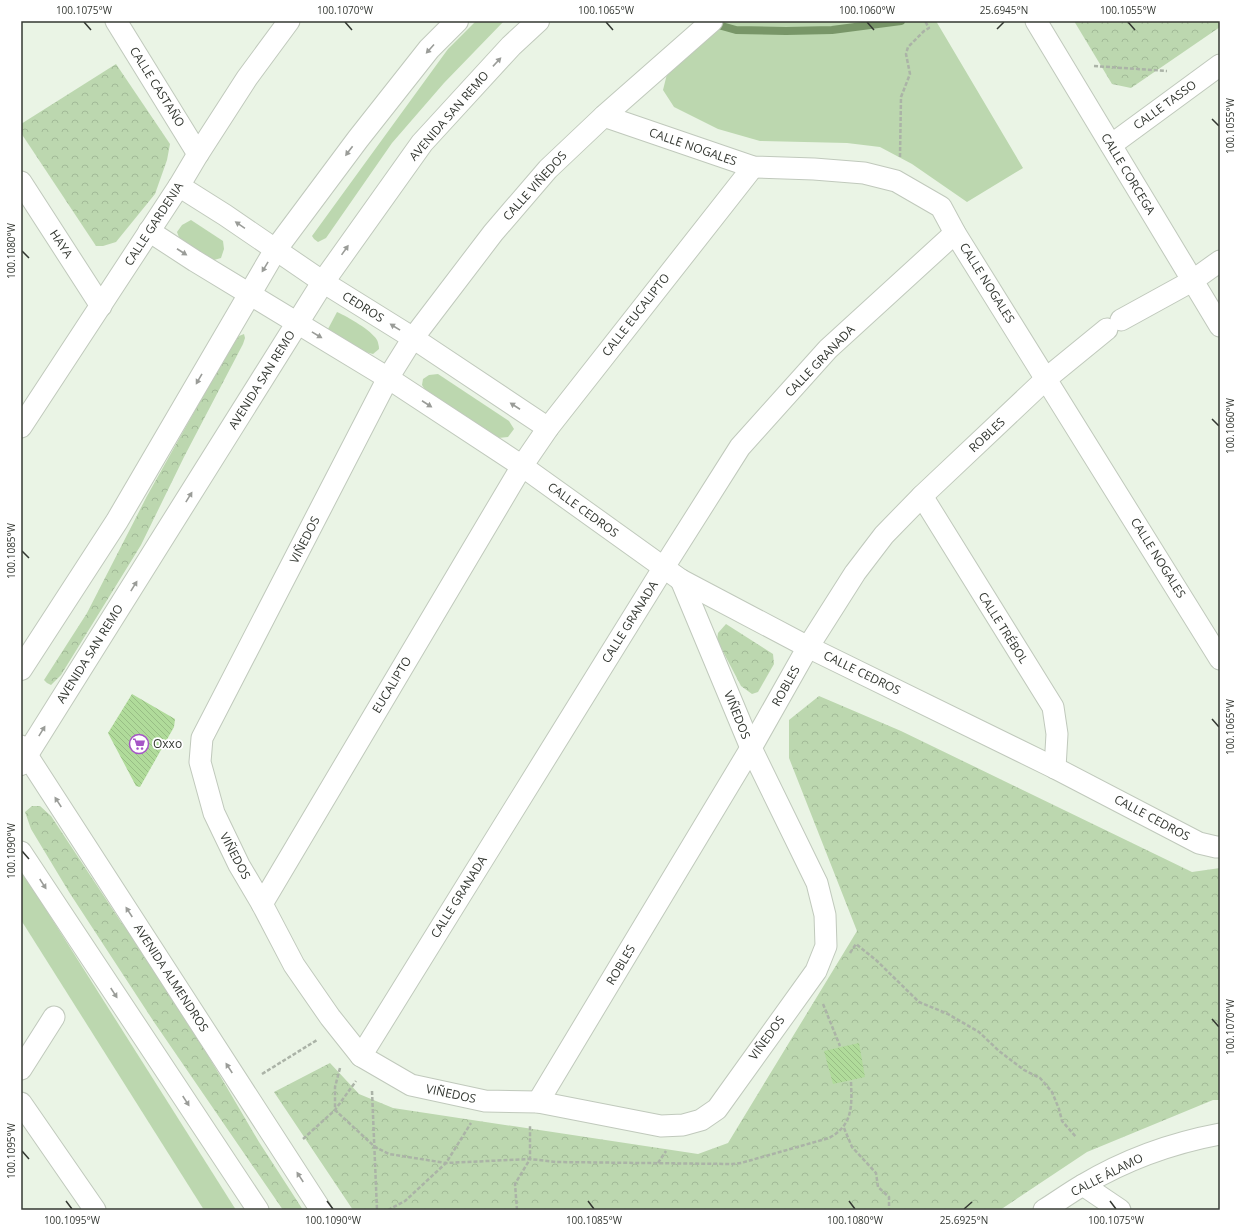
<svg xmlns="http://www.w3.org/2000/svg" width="1241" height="1231" font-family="'Open Sans',sans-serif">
<defs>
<pattern id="park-crowns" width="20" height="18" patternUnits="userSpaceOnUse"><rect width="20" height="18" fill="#bcd7af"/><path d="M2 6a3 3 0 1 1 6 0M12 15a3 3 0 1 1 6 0" fill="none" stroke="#a2b997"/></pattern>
<pattern id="building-back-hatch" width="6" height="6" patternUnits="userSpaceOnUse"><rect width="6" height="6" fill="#b0db9a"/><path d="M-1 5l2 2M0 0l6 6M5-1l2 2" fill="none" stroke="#98bd85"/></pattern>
</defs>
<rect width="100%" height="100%" fill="#eaf4e5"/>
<!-- grass -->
<g fill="#bcd7af">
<polygon points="476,21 504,21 444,83 392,143 326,238 318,242 314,239 312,236 448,49"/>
<polygon points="722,21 936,21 1023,168 967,202 912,164 880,147 847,143 760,141 718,129 674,107 663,90 669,66"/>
<polygon points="191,220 223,241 224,249 221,258 214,260 180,240 177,232 182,225"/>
<path d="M 337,312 C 348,317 371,330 377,340 C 378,342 379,346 379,349 L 373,354 C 352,349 343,344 328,329 Z"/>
<polygon points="438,374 509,421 514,429 508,437 498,438 427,393 422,385 423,379 429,375"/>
<polygon points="21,870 236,1210 204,1210 21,920"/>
</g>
<!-- park -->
<g fill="url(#park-crowns)">
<polygon points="1074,21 1220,21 1220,27 1131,88 1112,84"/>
<polygon points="116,64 170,144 167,160 155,194 116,242 103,246 96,246 21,133 21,124"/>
<polygon points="244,334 245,338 243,344 184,457 141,545 61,675 51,685 47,683 44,680 87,613 147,496 235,339 239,336"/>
<polygon points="726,624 773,654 774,664 758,692 752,694 741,686 717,640 718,633"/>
<polygon points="819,696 901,731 1192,872 1220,868 1220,1100 1213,1100 1087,1152 1000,1210 353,1210 274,1092 330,1063 359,1094 393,1108 698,1154 728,1143 857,931 789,758 789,720"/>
<polygon points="32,806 40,806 51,816 121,922 149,955 259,1142 303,1210 283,1210 154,1022 69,892 31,829 25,812"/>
</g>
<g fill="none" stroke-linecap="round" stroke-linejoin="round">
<!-- stream -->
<polyline stroke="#789668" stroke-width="8" points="711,23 736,30 786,31 832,30 901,21"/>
</g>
<!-- building -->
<g fill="url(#building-back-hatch)">
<polygon points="132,694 175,719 174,727 140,787 136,786 108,733"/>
<polygon points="859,1043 865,1077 833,1084 824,1051"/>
</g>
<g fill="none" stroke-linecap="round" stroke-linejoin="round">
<defs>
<g id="minor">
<polyline points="116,21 198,154"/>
<polyline points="1036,21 1220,326"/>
<polyline points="604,116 753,167 814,169 864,173 896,181 941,207 955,233 1220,659"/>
<polyline points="1111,145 1220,65"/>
<polyline points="21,182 101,306"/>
<polyline points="179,186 225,215 323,282 413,338 548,428"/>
<polyline points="149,231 195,261 388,378 522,466 681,580 808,647 1055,768 1199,843 1216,847 1220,847"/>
<polyline points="1121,320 1192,281 1220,261"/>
<polyline points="21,427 179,186 198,154 247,78 289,21"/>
<polyline points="922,496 1053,707 1057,734 1055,768"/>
<polyline points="681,580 751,748 817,883 825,915 826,946 816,971 717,1109 701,1120 683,1125 661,1126 538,1102 485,1101 411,1085 361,1056 330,1017 294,965 262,904 239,865 214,813 200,762 202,738 388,378 413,338 493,233 548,169 604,116 712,21"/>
<polyline points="21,746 321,1210"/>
<polyline points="21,852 258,1210"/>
<polyline points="262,904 522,466 548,428 753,167"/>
<polyline points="361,1056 664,567 740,447 828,349 955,233"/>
<polyline points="21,1069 54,1017"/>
<polyline points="538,1102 751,748 808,647 855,573 884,535 922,496 1047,378 1107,329"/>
<polyline points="21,1103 95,1210"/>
<polyline points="1083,1185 1120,1210"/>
<path d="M 1044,1210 C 1057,1202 1069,1193 1083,1185 C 1125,1160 1172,1143 1220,1134"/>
</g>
<g id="tertiary">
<polyline points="21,669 117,521 276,249 358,139 429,49 457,21"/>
<polyline points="21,764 323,282 422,143 511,46 538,21"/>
</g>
</defs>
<!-- minor casing -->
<use href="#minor" stroke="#c0c9bc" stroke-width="23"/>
<!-- tertiary casing -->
<use href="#tertiary" stroke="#c0c9bc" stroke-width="24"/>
<!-- path -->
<g stroke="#abb3a7" stroke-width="2.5" stroke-dasharray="4 2" stroke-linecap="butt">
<polyline points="1094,66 1167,71"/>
<polyline points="900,157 901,97 910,74 906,54 908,47 924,31 929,28 925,21"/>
<polyline points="850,953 856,944 877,961 919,1002 948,1014 979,1032 999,1051 1024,1070 1040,1078 1052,1092 1059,1109 1062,1121 1076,1137"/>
<polyline points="823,1004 840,1046"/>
<path d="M 340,1068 L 335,1087 L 335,1110 L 375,1147 L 389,1154 L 446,1163 L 530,1159 L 556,1162 L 732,1164 L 741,1163 L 829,1138 C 853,1125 852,1106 851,1082"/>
<polyline points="262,1074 317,1040"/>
<polyline points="372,1091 377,1210"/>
<polyline points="844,1128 852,1147 876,1173 878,1187 889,1197 889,1210"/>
<polyline points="303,1139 335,1110 356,1081"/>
<polyline points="658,1163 666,1151"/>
<polyline points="388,1210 405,1201 446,1163 471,1123"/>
<polyline points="517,1210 515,1184 530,1159 530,1125"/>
</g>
<!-- minor -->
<use href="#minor" stroke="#fff" stroke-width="21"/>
<!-- tertiary -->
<use href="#tertiary" stroke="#fff" stroke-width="22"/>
</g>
<!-- one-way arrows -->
<defs><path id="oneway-solid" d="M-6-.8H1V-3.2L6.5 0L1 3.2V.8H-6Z"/></defs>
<g fill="#9a9c98">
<use href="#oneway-solid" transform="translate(430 49) rotate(132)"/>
<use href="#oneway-solid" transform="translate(497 62) rotate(-47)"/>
<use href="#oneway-solid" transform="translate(349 151) rotate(127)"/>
<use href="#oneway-solid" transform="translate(240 225) rotate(-146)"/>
<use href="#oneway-solid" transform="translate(345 250) rotate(-55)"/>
<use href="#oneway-solid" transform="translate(182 252) rotate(33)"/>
<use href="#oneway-solid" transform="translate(265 267) rotate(121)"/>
<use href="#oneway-solid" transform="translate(395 327) rotate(-148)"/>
<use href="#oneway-solid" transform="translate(317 335) rotate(31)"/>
<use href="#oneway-solid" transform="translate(199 379) rotate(120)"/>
<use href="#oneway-solid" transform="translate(427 404) rotate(33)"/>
<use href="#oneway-solid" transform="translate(515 406) rotate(-147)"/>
<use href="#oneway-solid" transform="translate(189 497) rotate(-58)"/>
<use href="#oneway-solid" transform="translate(134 586) rotate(-58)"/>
<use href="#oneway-solid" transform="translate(42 731) rotate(-58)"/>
<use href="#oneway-solid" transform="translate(58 802) rotate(-123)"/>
<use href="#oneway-solid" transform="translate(43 884) rotate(57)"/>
<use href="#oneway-solid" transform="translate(129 912) rotate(-123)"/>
<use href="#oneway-solid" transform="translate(114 993) rotate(57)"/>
<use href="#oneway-solid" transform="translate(229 1068) rotate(-123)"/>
<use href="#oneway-solid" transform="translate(186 1101) rotate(57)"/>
<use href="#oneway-solid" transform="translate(300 1177) rotate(-123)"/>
</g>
<!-- ticks -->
<path fill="none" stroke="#343832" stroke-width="1.5" d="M 84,22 L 91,30M 345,22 L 352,30M 606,22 L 613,30M 867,22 L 874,30M 1128,22 L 1135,30M 997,29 L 1004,22M 1212,119 L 1219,126M 22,251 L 29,258M 1212,419 L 1219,426M 22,551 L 29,558M 1212,719 L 1219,727M 22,851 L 29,859M 1212,1019 L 1219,1027M 22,1151 L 29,1159M 66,1201 L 72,1209M 327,1201 L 333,1209M 588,1201 L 594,1209M 849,1201 L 855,1209M 1110,1201 L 1116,1209M 964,1209 L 972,1202"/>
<!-- icons -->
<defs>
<symbol id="supermarket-ring" viewBox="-11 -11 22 22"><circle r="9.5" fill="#fff" stroke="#a555c6" stroke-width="1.5"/><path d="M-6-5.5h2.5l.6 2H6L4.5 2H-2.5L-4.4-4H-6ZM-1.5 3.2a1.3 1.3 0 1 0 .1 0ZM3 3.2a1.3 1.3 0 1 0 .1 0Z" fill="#a555c6"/></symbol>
</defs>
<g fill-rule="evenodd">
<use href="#supermarket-ring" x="128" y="733" width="22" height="22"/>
</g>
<g text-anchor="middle" stroke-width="3.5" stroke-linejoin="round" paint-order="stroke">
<!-- street labels -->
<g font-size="12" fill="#343832" stroke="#fff">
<text transform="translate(157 87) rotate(58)" y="4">CALLE CASTAÑO</text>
<text transform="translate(1165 105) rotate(-36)" y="4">CALLE TASSO</text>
<text transform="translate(449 116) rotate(-49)" y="4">AVENIDA SAN REMO</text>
<text transform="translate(693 147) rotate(19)" y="4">CALLE NOGALES</text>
<text transform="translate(1128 174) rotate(59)" y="4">CALLE CORCEGA</text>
<text transform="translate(535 186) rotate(-48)" y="4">CALLE VIÑEDOS</text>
<text transform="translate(154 224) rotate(-57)" y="4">CALLE GARDENIA</text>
<text transform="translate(61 244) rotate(57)" y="4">HAYA</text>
<text transform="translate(987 283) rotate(58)" y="4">CALLE NOGALES</text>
<text transform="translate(363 307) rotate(32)" y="4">CEDROS</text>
<text transform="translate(636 315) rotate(-52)" y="4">CALLE EUCALIPTO</text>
<text transform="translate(820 361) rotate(-46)" y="4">CALLE GRANADA</text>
<text transform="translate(262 380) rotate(-58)" y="4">AVENIDA SAN REMO</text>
<text transform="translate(987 435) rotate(-43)" y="4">ROBLES</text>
<text transform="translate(583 510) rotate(36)" y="4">CALLE CEDROS</text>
<text transform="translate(305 540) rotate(-63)" y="4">VIÑEDOS</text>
<text transform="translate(1158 558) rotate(58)" y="4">CALLE NOGALES</text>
<text transform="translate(630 622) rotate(-58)" y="4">CALLE GRANADA</text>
<text transform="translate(1003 628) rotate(58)" y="4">CALLE TRÉBOL</text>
<text transform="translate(90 654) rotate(-58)" y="4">AVENIDA SAN REMO</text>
<text transform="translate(862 673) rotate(26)" y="4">CALLE CEDROS</text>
<text transform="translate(392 685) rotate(-59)" y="4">EUCALIPTO</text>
<text transform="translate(786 686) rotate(-61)" y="4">ROBLES</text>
<text transform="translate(737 715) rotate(68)" y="4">VIÑEDOS</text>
<text transform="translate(1152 818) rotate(28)" y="4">CALLE CEDROS</text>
<text transform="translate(235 856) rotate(62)" y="4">VIÑEDOS</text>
<text transform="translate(459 897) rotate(-58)" y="4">CALLE GRANADA</text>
<text transform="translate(621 965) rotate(-59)" y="4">ROBLES</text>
<text transform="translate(171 978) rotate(57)" y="4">AVENIDA ALMENDROS</text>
<text transform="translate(767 1038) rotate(-54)" y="4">VIÑEDOS</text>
<text transform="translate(451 1094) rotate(12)" y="4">VIÑEDOS</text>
<text transform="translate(1107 1175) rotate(-27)" y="4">CALLE ÁLAMO</text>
</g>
<!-- poi labels -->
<g font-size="12" fill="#343832" stroke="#fff" text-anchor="start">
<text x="153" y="748">Oxxo</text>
</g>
</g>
<!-- border -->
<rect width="1241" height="1231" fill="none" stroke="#ffffff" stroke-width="44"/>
<rect x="22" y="22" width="1197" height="1187" fill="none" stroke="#343832" stroke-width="1.5"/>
<g font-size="10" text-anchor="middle" fill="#343832">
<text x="84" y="14">100.1075°W</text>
<text x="345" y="14">100.1070°W</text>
<text x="606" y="14">100.1065°W</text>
<text x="867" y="14">100.1060°W</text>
<text x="1004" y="14">25.6945°N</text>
<text x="1128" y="14">100.1055°W</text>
<text transform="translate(1230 126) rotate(-90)" y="4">100.1055°W</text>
<text transform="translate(11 251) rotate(-90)" y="4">100.1080°W</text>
<text transform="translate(1230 426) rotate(-90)" y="4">100.1060°W</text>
<text transform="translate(11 551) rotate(-90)" y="4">100.1085°W</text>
<text transform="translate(1230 727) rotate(-90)" y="4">100.1065°W</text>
<text transform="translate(11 851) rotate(-90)" y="4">100.1090°W</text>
<text transform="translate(1230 1027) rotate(-90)" y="4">100.1070°W</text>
<text transform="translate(11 1151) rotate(-90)" y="4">100.1095°W</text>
<text x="72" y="1224">100.1095°W</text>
<text x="333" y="1224">100.1090°W</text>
<text x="594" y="1224">100.1085°W</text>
<text x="855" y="1224">100.1080°W</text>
<text x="964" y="1224">25.6925°N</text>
<text x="1116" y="1224">100.1075°W</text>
</g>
</svg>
